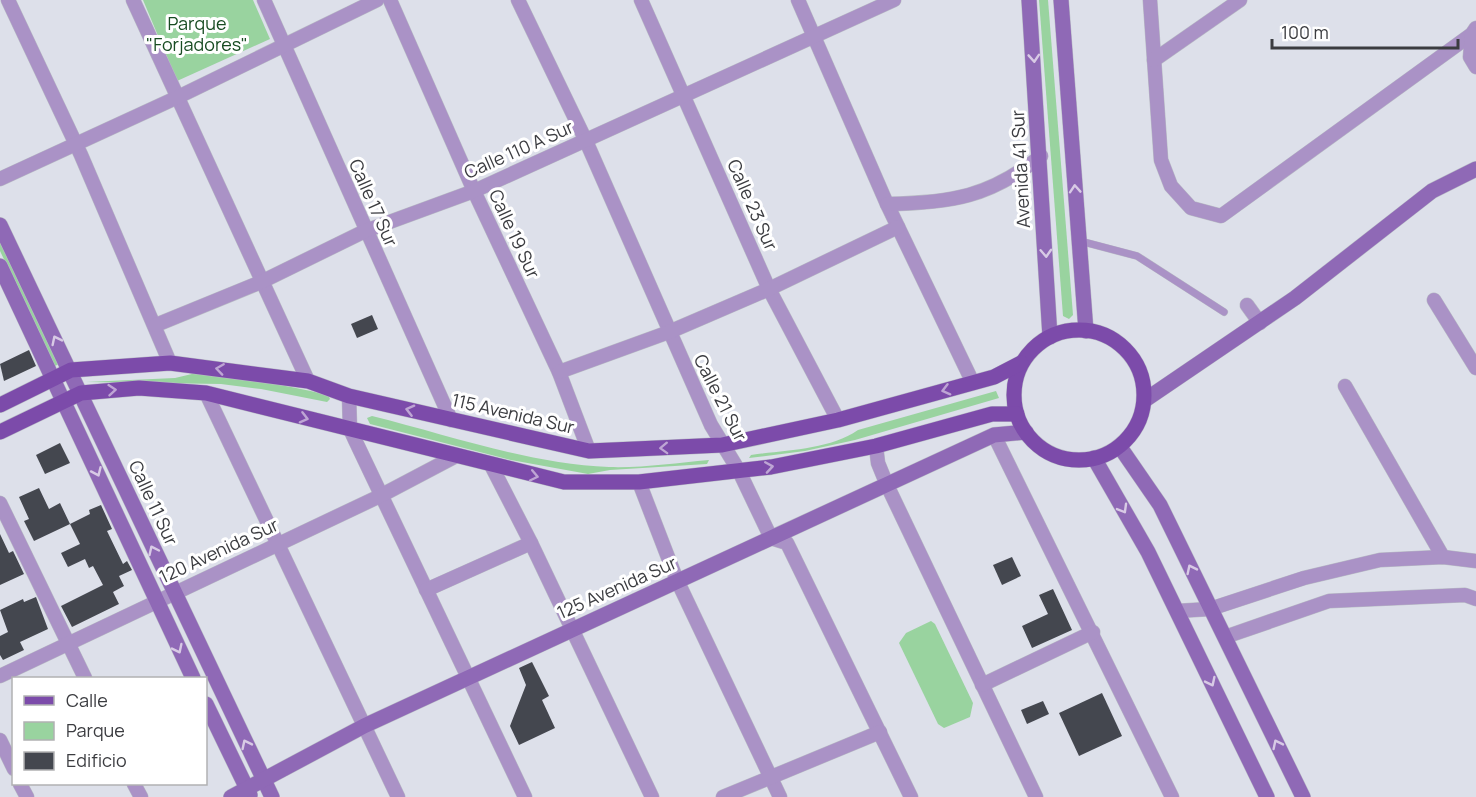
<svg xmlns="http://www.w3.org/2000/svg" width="1476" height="797" font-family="Manrope,sans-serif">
<rect width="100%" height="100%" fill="#dde0ea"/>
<!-- green -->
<g fill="#99d39f">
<polygon points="143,0 253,0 270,39 177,81"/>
<polygon points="1039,0 1048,0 1073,315 1069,319 1063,316"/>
<polygon points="0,241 59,364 55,366 0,251"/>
<path d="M 196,373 C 241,377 284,385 328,395 L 330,399 L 327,402 L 261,389 L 221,384 L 86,382 L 175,378 Z"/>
<path d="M 996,391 L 999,398 L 855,440 L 805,451 L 749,458 L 751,455 C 785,450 829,450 858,430 Z"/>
<path d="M 372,416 C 449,435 529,464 609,467 C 643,468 676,463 709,460 L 707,464 L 610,470 L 588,474 L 511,460 L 370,424 L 367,418 Z"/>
<polygon points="931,621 935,624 973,703 970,717 944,728 938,724 899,643 906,633"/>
</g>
<!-- building -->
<g fill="#44474f">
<polygon points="372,315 378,329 357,338 351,324"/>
<polygon points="29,350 36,366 4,381 0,364"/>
<polygon points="60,443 70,463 45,474 36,455"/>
<polygon points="39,488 49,509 60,503 70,524 34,541 24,521 29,519 19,497"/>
<polygon points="101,505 112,529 107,531 123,564 127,561 132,570 119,576 124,586 113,592 119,604 72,627 61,606 103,585 93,566 89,568 85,559 68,567 61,553 80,544 70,524 90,514 89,510"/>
<polygon points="0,534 9,553 13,551 24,574 0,585"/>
<polygon points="1012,557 1021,576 1002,585 993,565"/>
<polygon points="1053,589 1072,630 1032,648 1022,626 1048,614 1039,595"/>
<polygon points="36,597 48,629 20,642 24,650 3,660 0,655 0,636 8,632 0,610 23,599 24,602"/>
<polygon points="532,662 549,696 542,700 555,728 519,745 510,726 526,685 519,668"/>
<polygon points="1102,693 1122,736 1079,756 1059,713"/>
<polygon points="1043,701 1049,714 1027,724 1021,710"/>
</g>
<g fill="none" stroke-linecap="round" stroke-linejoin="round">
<defs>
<polyline id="lane" points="1080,241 1137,256 1224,312"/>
<g id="street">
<polyline points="8,0 81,155 170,363"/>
<polyline points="133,0 308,381"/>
<polyline points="264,0 451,420"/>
<polyline points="390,0 474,191 559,372 589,451"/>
<polyline points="518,0 586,141 711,425 739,471 771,538 787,543 911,797"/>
<polyline points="641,0 769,289 838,420"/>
<polyline points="798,0 887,204 973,383"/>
<polyline points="1150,0 1161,160 1171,186 1191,208 1221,216 1472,34 1476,28"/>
<polyline points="1472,34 1470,57 1476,67"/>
<polyline points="1154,60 1240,0"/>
<polyline points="0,179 178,97 377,0"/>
<path d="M 887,204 C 951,203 990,197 1041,156"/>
<polyline points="1434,300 1476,368"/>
<polyline points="1247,305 1260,323"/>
<polyline points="156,325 261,282 365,231 474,191 894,0"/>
<polyline points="559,372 669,332 769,289 898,227"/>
<polyline points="1345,386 1443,557"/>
<polyline points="206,393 398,797"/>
<polyline points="349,396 350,429 355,440 525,797"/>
<polyline points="994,435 1172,797"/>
<polyline points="876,446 878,463 887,485 1036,797"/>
<polyline points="492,467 531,543 652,797"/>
<polyline points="639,482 676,578 780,797"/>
<polyline points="0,503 85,678"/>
<polyline points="426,590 531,543"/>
<polyline points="1177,611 1210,609 1304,578 1380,560 1443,557 1476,561"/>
<polyline points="1225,637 1329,601 1465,595 1476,599"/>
<polyline points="0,676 380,496 454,457"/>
<polyline points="982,685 1093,632"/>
<polyline points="0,740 14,769"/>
<polyline points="20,784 27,797"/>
<polyline points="134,784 141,797"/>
<polyline points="723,797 880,732"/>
</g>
<g id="secondary">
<polyline points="1029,0 1050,337"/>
<polyline points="1061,0 1086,331"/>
<polyline points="0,225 272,797"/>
<polyline points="0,266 193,678"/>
<polyline points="1145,400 1295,298 1432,191 1476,169"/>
<polyline points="1120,447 1160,505 1303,797"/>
<polyline points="1094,458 1148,552 1267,797"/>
<polyline points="206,704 250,795"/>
<polyline points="231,797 364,726 994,435 1026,432"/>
</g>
<g id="primary">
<circle cx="1079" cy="395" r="65"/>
<polyline points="0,405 71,370 170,363 308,381 349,396 589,451 635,449 722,445 838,420 994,377 1021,363"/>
<polyline points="0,432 81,393 139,388 206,393 564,482 639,482 771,467 876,446 992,414 1017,414"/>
</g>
</defs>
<!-- lane casing -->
<use href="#lane" stroke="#b9bcc5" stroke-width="8"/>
<!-- street casing -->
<use href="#street" stroke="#b9bcc5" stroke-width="15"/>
<!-- secondary casing -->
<use href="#secondary" stroke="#b9bcc5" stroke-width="16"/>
<!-- primary casing -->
<use href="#primary" stroke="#b9bcc5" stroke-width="16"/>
<!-- lane -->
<use href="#lane" stroke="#aa92c6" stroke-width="7"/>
<!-- street -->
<use href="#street" stroke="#aa92c6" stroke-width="14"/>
<!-- secondary -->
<use href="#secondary" stroke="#8f69b6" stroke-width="15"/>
<!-- primary -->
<use href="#primary" stroke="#7c4baa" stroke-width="15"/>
</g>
<!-- one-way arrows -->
<defs><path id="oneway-chevron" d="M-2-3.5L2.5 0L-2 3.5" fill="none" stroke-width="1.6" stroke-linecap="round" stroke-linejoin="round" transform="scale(1.5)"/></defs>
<g stroke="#d8cae5">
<use href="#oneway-chevron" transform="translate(1034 58) rotate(86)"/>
<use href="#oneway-chevron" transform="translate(1075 189) rotate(-94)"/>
<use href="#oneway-chevron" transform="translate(1046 253) rotate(87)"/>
<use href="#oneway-chevron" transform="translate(56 340) rotate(-116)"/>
<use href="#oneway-chevron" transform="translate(97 472) rotate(66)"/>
<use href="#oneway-chevron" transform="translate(1123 509) rotate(60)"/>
<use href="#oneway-chevron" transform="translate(153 550) rotate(-115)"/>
<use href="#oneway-chevron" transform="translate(1191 569) rotate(-116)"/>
<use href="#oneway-chevron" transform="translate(178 649) rotate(64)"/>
<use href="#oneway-chevron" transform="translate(1211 682) rotate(64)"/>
<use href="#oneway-chevron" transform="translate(246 744) rotate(-116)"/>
<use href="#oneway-chevron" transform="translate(1277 744) rotate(-116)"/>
</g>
<g stroke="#bea5d4">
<use href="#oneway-chevron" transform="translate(220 369) rotate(-172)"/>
<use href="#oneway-chevron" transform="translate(112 390) rotate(-5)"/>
<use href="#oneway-chevron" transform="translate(946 390) rotate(165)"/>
<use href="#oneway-chevron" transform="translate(410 410) rotate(-166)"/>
<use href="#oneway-chevron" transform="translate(304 418) rotate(14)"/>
<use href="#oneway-chevron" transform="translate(664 448) rotate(178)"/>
<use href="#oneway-chevron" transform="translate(769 467) rotate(-9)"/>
<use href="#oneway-chevron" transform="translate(534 476) rotate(12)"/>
</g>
<g text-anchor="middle" stroke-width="6" stroke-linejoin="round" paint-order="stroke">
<!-- park labels -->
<g font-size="18" fill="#184c22" stroke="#fff">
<text x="197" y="30">Parque<tspan x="197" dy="21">"Forjadores"</tspan></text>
</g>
<!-- street labels -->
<g font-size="18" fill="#3b3c40" stroke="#fff">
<text transform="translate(519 150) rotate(-24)" y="6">Calle 110 A Sur</text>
<text transform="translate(1021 169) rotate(-93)" y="6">Avenida 41 Sur</text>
<text transform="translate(373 203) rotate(66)" y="6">Calle 17 Sur</text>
<text transform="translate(752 205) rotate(66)" y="6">Calle 23 Sur</text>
<text transform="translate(514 234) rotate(65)" y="6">Calle 19 Sur</text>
<text transform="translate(720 398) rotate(63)" y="6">Calle 21 Sur</text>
<text transform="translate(513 414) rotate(13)" y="6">115 Avenida Sur</text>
<text transform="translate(153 503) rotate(65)" y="6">Calle 11 Sur</text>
<text transform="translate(219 551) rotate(-25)" y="6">120 Avenida Sur</text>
<text transform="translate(617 588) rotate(-24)" y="6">125 Avenida Sur</text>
</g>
</g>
<!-- legend -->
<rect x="12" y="677" width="195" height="108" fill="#ffffff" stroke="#b1b1b3" stroke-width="1.5"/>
<rect x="24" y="696" width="30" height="9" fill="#7c4baa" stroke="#b1b1b3" stroke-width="1.5"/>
<text x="66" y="707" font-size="18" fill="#3b3c40">Calle</text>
<rect x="24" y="722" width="30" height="18" fill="#99d39f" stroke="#b1b1b3" stroke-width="1.5"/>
<text x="66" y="737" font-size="18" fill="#3b3c40">Parque</text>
<rect x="24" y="752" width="30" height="18" fill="#44474f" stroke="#b1b1b3" stroke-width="1.5"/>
<text x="66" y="767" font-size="18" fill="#3b3c40">Edificio</text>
<!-- scale -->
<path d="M1272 39v9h186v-9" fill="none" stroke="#3b3c40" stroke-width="3"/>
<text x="1281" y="39" font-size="18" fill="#3b3c40" stroke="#ffffff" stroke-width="4.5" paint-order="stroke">100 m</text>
</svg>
